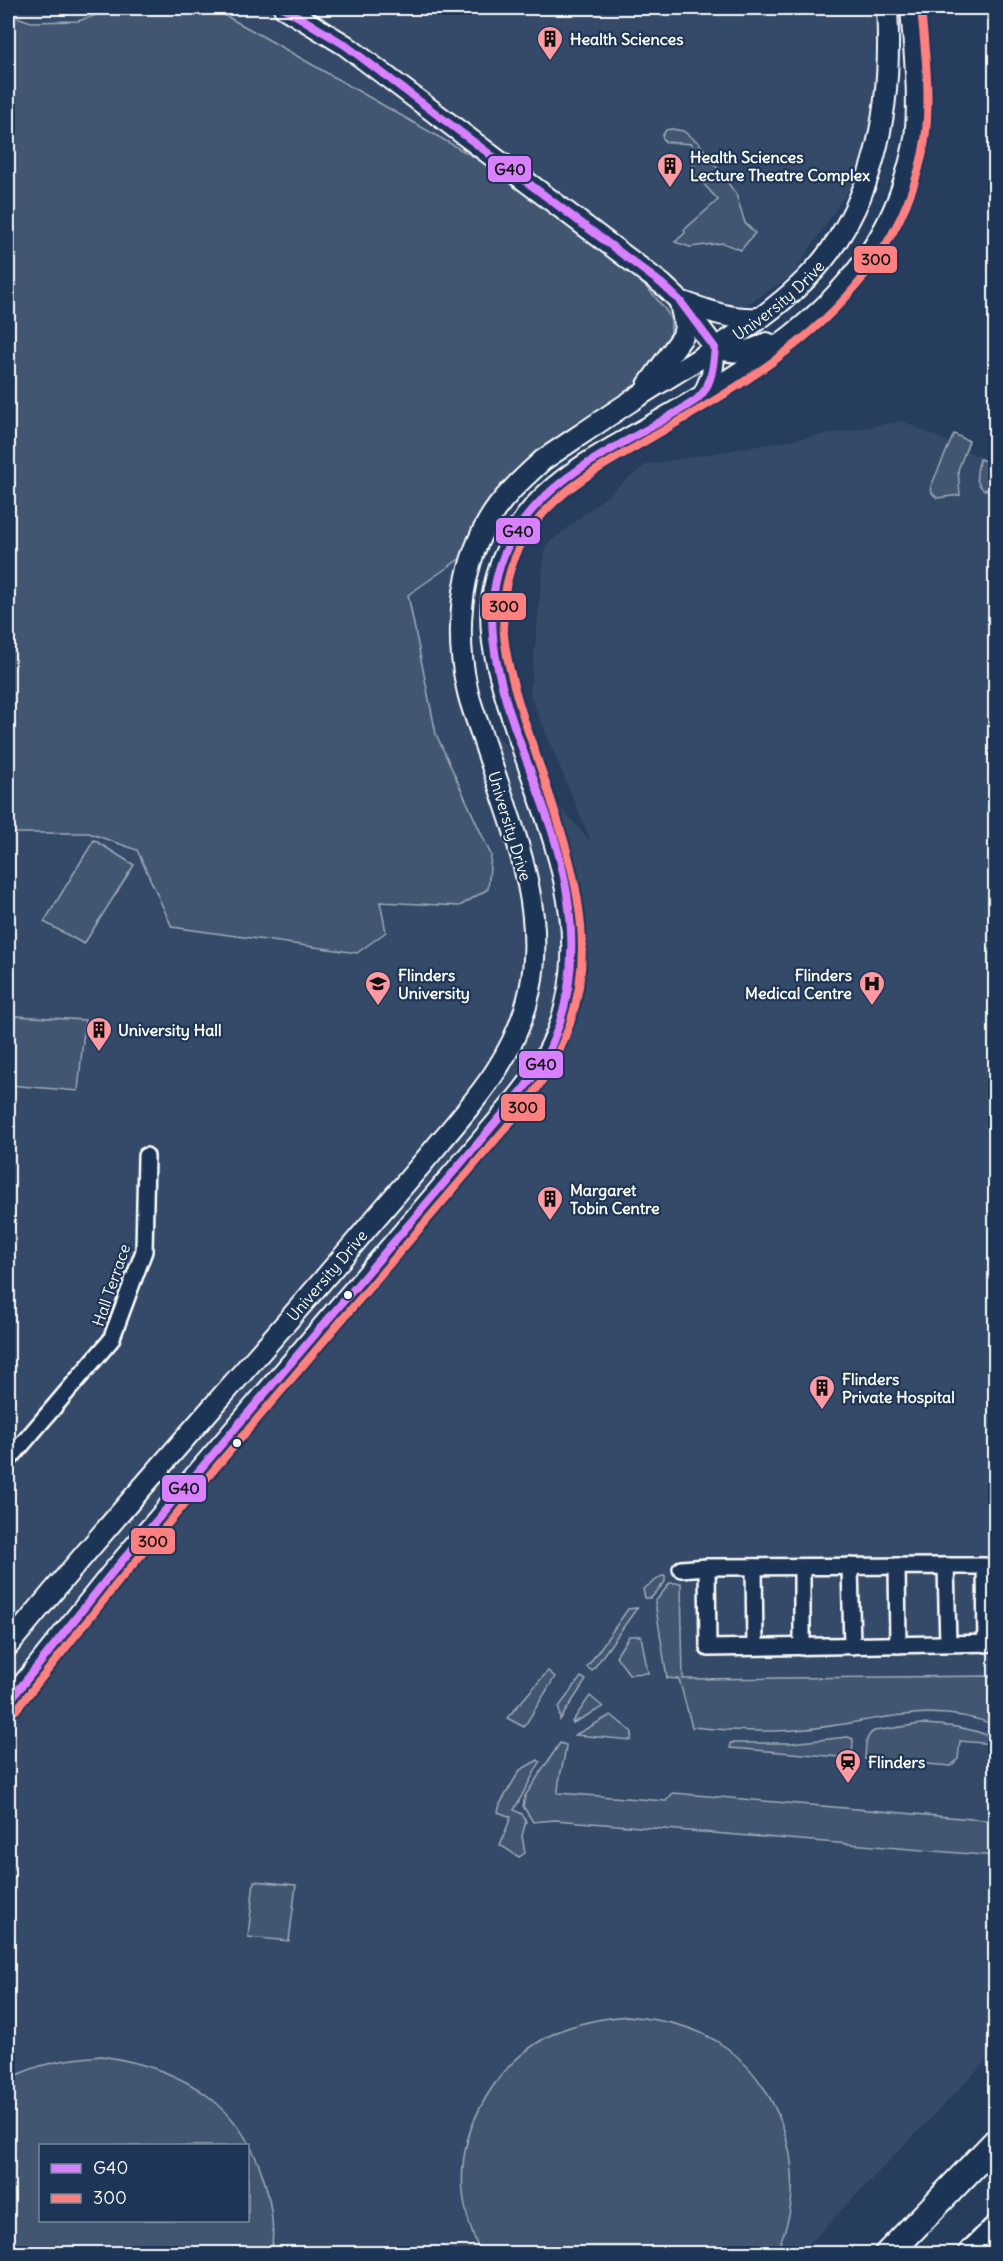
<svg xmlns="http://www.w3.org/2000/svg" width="1003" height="2261" font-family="Delius,sans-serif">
<rect width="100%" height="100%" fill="#263d5e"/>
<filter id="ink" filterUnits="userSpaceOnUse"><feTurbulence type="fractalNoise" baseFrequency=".0167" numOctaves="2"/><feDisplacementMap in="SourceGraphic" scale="12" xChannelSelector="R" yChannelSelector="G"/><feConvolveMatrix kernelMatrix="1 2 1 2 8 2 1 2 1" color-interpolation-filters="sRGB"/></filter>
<g filter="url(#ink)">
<!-- built -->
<path fill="#344a68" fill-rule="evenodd" d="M 8,8 L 874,8 L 877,46 L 875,99 L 867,143 L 851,186 L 792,276 L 519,450 L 465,515 L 457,691 L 591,842 L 530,695 L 545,546 L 645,465 L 903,421 L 993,463 L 995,463 L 995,2052 L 800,2253 L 8,2254 ZM 40,2146 L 248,2146 L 248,2220 L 40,2220 Z"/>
<!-- green -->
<g fill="#425672" stroke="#a0aab8" stroke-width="1.5" fill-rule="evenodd">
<polygon points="118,8 200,8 215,10 255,32 563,208 651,292 667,312 671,321 671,333 641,394 543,460 478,546 408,595 436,734 491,855 488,889 460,906 380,902 386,932 357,953 172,927 137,850 89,833 8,833 8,527 10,496 8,495 8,14 31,22 78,21"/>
<polygon points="672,129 683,131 699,143 736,194 745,223 755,233 741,250 723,243 690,247 675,242 685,233 684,230 718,200 693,172 694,157 691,155 692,144 665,142 662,136 666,130"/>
<polygon points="954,434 969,441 958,470 960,495 937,498 932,493 931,486"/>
<path d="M 980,459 L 995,465 L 995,488 L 984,490 C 973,481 977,470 980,459 Z"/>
<polygon points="94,840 134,865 84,944 44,922"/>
<polygon points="15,1016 85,1020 78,1091 9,1085"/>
<polygon points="662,1576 665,1576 665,1582 651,1598 645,1598 643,1589"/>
<path d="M 670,1583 L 681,1583 L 683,1679 L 995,1676 L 995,1725 C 930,1699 872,1723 806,1729 C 768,1733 730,1731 692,1727 L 679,1679 L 667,1678 L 655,1602 Z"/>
<polygon points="637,1608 592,1671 587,1667 628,1609"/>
<polygon points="629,1636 641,1636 648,1673 629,1674 616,1656"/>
<polygon points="548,1671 555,1677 524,1727 507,1718"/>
<polygon points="581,1677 586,1680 560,1720 559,1707"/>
<polygon points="590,1696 603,1707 573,1723 572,1722"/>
<polygon points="611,1715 632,1732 631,1740 575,1735"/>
<path d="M 921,1724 C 945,1725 971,1727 993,1738 L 993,1744 L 960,1741 L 958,1759 L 951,1766 L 865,1759 C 866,1748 864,1737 874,1731 Z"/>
<polygon points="848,1737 853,1739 852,1758 730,1748 730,1743 790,1743"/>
<path d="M 560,1743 L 566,1745 C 565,1762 558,1776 558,1793 L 666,1801 L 673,1793 L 995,1821 L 995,1856 L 555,1820 L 533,1822 L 523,1806 L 525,1796 Z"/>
<polygon points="538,1760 540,1762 514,1810 522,1814 526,1821 522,1836 525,1853 519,1857 500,1845 511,1817 498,1812 500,1804 520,1770"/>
<polygon points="254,1881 296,1885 289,1941 248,1937"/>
<path d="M 628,2016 C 664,2020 697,2026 727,2048 C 787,2093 812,2186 775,2253 L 480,2253 C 472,2233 465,2214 463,2192 C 457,2127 498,2059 557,2032 C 580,2022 603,2018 628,2016 Z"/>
<path d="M 101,2056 C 184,2068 245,2104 267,2190 C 272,2211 275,2232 271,2253 L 8,2253 L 8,2080 C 37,2063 67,2059 101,2056 ZM 40,2146 L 248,2146 L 248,2220 L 40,2220 Z"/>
</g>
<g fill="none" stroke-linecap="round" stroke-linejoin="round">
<defs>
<g id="minor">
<polyline points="8,1461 111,1340 144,1251 146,1156"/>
<polyline points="850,1566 852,1646"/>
<polyline points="897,1566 898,1645"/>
<polyline points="946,1566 985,1566 986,1644"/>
<polyline points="754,1567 755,1647"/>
<polyline points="802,1567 802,1647"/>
<polyline points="681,1569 707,1567"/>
<polyline points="948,1644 946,1566 707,1567 708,1648 996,1643"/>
</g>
<g id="tertiary">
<polyline points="284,8 345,45 662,284 680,301 715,348 712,375 703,396"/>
<path d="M 680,301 C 706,310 730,320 759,318"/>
<path d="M 715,348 C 735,354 749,353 767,343"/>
<polyline points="648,385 683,336 685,327 680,303"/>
<path id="s1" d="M 8,1646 C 124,1503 250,1368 368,1227 C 393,1198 417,1170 441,1141 C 481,1094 517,1052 530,990 C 548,903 508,817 482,736 C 477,720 470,704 467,688 C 455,634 460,572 487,523 C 500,499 523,478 543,460 C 576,438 609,415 642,394 C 703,355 787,311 830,251 C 880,181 892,92 887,8"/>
<path d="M 8,1703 L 111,1574 L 475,1148 C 499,1119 528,1089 546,1056 C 610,938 542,818 508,704 C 495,661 484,620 497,576 C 517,505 566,474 626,440 C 737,376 866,310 905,179 C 909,166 913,152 915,138 C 920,96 914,50 911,8"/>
</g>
<polyline id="trunk" points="888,2254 996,2142"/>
<polyline id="motorway" points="973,2254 996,2231"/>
</defs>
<!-- minor casing -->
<use href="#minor" stroke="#fff" stroke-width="20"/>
<!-- tertiary casing -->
<use href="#tertiary" stroke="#fff" stroke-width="24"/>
<!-- trunk casing -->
<use href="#trunk" stroke="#fff" stroke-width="30"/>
<!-- motorway casing -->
<use href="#motorway" stroke="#fff" stroke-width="33"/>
<!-- minor -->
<use href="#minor" stroke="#1d3557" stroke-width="15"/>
<!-- tertiary -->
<use href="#tertiary" stroke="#1d3557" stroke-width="20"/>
<!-- trunk -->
<use href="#trunk" stroke="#1d3557" stroke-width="26"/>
<!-- motorway -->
<use href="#motorway" stroke="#1d3557" stroke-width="28"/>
<defs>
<path id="bus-1" d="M 8,1703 L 111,1574 L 502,1115 C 521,1092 542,1069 553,1041 C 580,977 574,906 555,841 C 524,736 445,611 531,511 C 575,460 641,437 696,400 C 712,387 713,367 715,348 L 680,301 L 662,284 L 345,45 L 284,8"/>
<path id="bus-2" d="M 16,1710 L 119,1581 L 521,1110 C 629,975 570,861 523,716 C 506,663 492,609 516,555 C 540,500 593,471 642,443 C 746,383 859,320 907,203 C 915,183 922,162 925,140 C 931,96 925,51 921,8"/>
</defs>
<!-- bus-1 casing -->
<use href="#bus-1" stroke="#1d3557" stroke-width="12"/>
<!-- bus-2 casing -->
<use href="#bus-2" stroke="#1d3557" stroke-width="12"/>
<!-- bus-1 -->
<use href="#bus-1" stroke="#d880ff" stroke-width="8"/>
<!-- bus-2 -->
<use href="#bus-2" stroke="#ff8080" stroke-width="8"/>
</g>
</g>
<!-- icons -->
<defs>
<symbol id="building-pin" viewBox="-11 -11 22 30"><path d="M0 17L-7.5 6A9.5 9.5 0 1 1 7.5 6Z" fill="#ff9aa2" stroke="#1d3557"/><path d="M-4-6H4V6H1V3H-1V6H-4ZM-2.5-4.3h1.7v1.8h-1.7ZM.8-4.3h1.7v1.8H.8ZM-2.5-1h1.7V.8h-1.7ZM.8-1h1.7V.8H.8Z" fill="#111"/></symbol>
<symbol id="university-pin" viewBox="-11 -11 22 30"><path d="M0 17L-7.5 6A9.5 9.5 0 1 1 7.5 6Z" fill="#ff9aa2" stroke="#1d3557"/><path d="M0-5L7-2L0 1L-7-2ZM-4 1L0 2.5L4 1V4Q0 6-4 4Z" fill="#111"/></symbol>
<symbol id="hospital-pin" viewBox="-11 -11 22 30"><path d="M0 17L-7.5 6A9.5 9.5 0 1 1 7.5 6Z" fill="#ff9aa2" stroke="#1d3557"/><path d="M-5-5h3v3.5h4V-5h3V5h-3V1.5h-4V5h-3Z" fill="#111"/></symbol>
<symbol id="station-pin" viewBox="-11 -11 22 30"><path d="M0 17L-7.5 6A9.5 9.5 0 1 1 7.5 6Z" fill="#ff9aa2" stroke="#1d3557"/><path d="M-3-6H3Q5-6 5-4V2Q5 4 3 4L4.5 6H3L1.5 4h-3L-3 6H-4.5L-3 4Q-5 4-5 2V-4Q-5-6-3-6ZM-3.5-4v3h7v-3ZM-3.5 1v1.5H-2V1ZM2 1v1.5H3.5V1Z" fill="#111"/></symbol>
</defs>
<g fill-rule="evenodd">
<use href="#building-pin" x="535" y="24" width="30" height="40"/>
<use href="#building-pin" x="655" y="151" width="30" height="40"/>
<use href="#university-pin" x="363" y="969" width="30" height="40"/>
<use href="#hospital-pin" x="857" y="969" width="30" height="40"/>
<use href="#building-pin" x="84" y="1015" width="30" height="40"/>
<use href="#building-pin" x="535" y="1184" width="30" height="40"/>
<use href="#building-pin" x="807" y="1373" width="30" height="40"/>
<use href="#station-pin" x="833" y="1747" width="30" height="40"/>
</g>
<!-- markers -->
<g fill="#fff" stroke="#1d3557" stroke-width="2">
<circle cx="348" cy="1295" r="5"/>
<circle cx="237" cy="1443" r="5"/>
</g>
<g text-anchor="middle" stroke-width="4.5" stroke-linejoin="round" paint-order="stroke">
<!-- poi labels -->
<g font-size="16" font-weight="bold" fill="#fff" stroke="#1d3557" text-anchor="start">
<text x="570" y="45">Health Sciences</text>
<text x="690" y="163">Health Sciences<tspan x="690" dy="18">Lecture Theatre Complex</tspan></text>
<text x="398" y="981">Flinders<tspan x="398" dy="18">University</tspan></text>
<text x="852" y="981" text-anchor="end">Flinders<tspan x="852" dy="18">Medical Centre</tspan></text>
<text x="118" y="1036">University Hall</text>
<text x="570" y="1196">Margaret<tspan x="570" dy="18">Tobin Centre</tspan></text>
<text x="842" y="1385">Flinders<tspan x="842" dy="18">Private Hospital</tspan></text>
<text x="868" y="1768">Flinders</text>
</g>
<!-- street labels -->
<g font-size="16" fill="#fff" stroke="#1d3557">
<text dy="6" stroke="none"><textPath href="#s1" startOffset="1694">University Drive</textPath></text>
<text transform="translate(510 826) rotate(73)" y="6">University Drive</text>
<text dy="6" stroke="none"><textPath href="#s1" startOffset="489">University Drive</textPath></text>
<text transform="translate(111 1285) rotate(-71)" y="6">Hall Terrace</text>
</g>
</g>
<g stroke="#1d3557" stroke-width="2">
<rect x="487" y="155" width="45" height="28" rx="6" fill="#d880ff"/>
<rect x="853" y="245" width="45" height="29" rx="6" fill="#ff8080"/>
<rect x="495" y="517" width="46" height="28" rx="6" fill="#d880ff"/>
<rect x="481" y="592" width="46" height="29" rx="6" fill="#ff8080"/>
<rect x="518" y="1050" width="46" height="29" rx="6" fill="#d880ff"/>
<rect x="500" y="1093" width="46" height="29" rx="6" fill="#ff8080"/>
<rect x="161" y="1474" width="46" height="29" rx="6" fill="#d880ff"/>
<rect x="130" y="1527" width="46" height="28" rx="6" fill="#ff8080"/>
</g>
<g font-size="16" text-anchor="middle" font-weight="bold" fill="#111">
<text x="510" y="175">G40</text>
<text x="876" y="265">300</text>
<text x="518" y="537">G40</text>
<text x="504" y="612">300</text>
<text x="541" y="1070">G40</text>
<text x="523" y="1113">300</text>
<text x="184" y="1494">G40</text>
<text x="153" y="1547">300</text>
</g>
<!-- margin -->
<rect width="1003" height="2261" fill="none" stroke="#1d3557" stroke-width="30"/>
<rect x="15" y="15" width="973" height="2231" fill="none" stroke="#fff" stroke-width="2" filter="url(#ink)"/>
<!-- legend -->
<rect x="39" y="2144" width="210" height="78" fill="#1d3557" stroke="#77869a" stroke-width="1.5"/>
<rect x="51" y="2164" width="30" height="9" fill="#d880ff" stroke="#77869a" stroke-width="1.5"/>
<text x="93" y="2174" font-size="18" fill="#ffffff">G40</text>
<rect x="51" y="2194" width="30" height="9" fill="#ff8080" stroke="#77869a" stroke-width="1.5"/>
<text x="93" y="2204" font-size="18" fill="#ffffff">300</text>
</svg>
